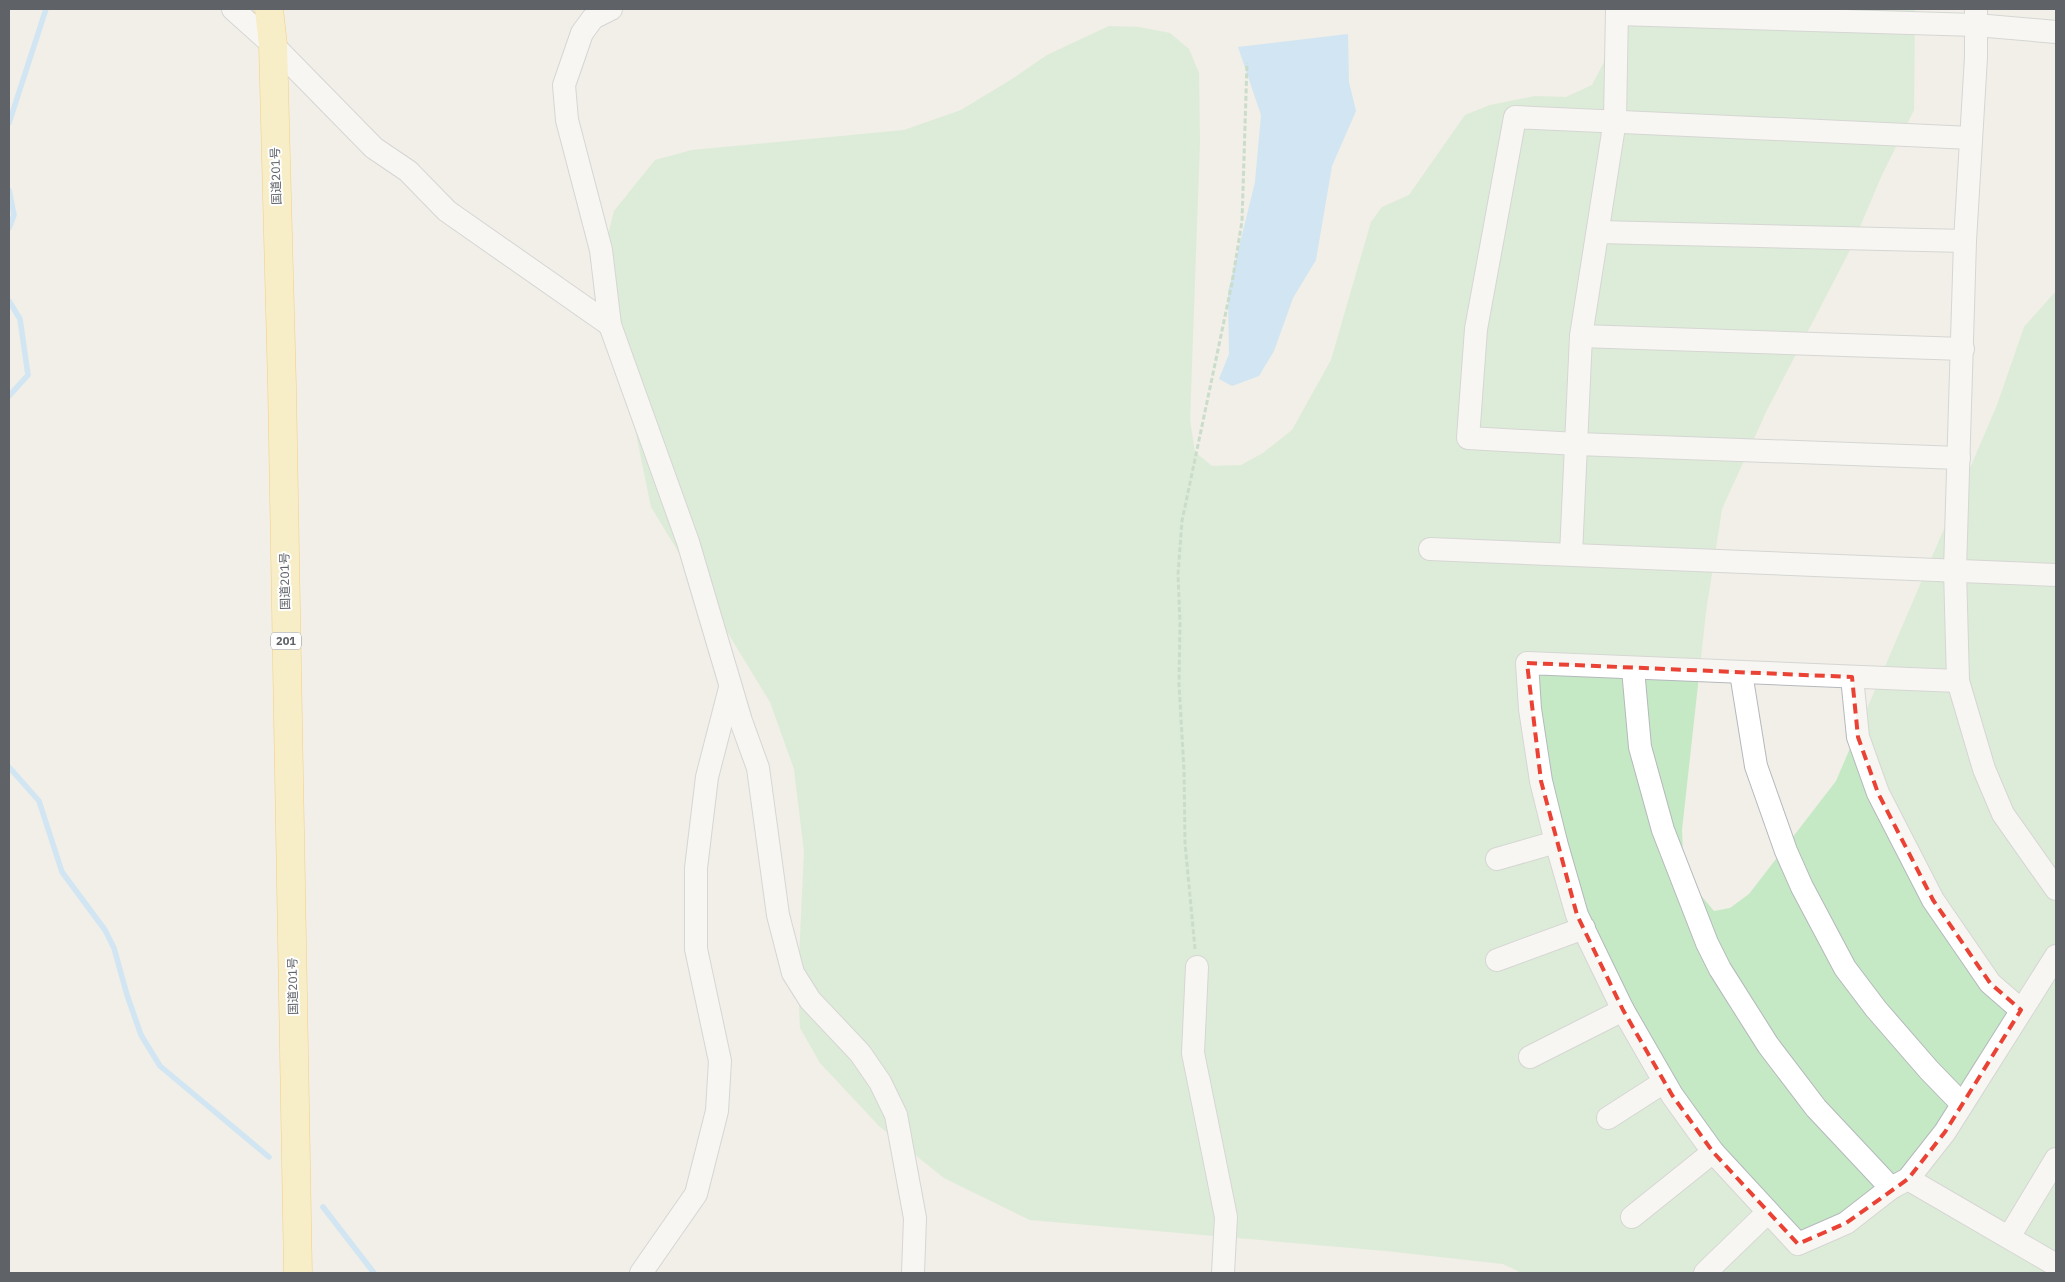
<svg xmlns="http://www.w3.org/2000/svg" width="2065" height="1282" font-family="'IBM Plex Sans','Noto Sans JP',sans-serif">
<rect width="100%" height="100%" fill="#f1efe8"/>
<!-- green -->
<polygon fill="#c5e8c5" points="1620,9 1915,9 1914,110 1881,177 1851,248 1767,410 1722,509 1706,612 1682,830 1684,875 1714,911 1730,908 1749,894 1836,781 1997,405 2024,327 2056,291 2056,1273 1522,1273 1503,1264 1386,1251 1030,1220 944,1178 879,1126 820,1063 800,1028 798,980 804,852 794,769 770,702 651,507 633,419 606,243 614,211 655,160 692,150 904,130 961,110 1012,79 1047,55 1109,26 1139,27 1170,33 1189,49 1199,73 1200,142 1190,420 1195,452 1212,466 1241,465 1263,453 1292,430 1331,360 1371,222 1382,207 1409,195 1465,115 1490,105 1535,96 1566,97 1592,85 1604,62"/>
<!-- water -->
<polygon fill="#aadaff" points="1348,34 1349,82 1356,111 1332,166 1316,260 1293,298 1274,351 1259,376 1232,386 1219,379 1229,354 1228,292 1255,182 1261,115 1238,47"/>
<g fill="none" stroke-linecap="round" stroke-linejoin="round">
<!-- stream -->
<g stroke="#aadaff" stroke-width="5.5">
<polyline points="9,123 46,9"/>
<polyline points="9,190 14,215 9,228"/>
<polyline points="9,301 20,319 28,375 9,396"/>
<polyline points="9,767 39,801 62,872 105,930 114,948 127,995 141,1035 160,1066 269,1157"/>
<polyline points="323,1207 374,1273"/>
</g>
<defs>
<g id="minor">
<polyline points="233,9 273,45 374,148 408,171 447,211 610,325"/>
<polyline points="611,9 593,18 582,33 564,85 567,120 601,250 610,325 688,542 741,721 758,768 778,915 793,973 810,1000 860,1053 880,1082 896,1115 915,1218 913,1273"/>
<polyline points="1976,9 1976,57 1965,241 1955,570 1958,681 1984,769 2003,814 2056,889"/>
<polyline points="1618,14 1976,25 2056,32"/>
<polyline points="1598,232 1965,241"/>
<polyline points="1581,336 1963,349"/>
<polyline points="1959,458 1577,444 1468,438 1476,329 1515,117 1971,138"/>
<polyline points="1430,549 2056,575"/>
<polyline points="1571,554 1581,336 1615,120 1617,9"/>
<polyline points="1633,669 1640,747 1663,830 1707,943 1720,969 1768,1045 1816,1108 1891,1188"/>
<polyline points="1741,673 1756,766 1786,851 1802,887 1845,968 1876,1009 1929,1070 1961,1103"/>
<polyline points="1852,677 1858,737 1878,793 1933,900 1990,983 2021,1010"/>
<polyline points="1958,681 1527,663 1530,709 1541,781 1556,842 1577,915 1623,1010 1672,1095 1713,1152 1798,1244 1846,1223 1891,1188 1908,1179 1945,1132 2056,956"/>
<polyline points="1497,859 1556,842"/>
<polyline points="1497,960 1584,928"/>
<polyline points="1197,967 1193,1053 1226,1217 1223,1273"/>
<polyline points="1530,1057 1623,1010"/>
<polyline points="1608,1118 1664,1082"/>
<polyline points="1908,1179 2056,1265"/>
<polyline points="1632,1217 1713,1152"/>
<polyline points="2009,1237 2056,1159"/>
<polyline points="641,1273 696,1194 717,1111 720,1061 696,949 696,868 707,777 730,688"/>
<polyline points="1705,1273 1768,1212"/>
</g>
<polyline id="trunk" points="269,9 273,45 282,386 298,1273"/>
</defs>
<!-- minor casing -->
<use href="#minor" stroke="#b5b8bc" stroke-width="24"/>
<!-- trunk casing -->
<use href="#trunk" stroke="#f9ab00" stroke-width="29"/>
<!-- path -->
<polyline stroke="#9cc7a9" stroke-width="3" stroke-dasharray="5 2.5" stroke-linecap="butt" points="1195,949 1185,843 1184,770 1179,684 1180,623 1178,574 1182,521 1232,283 1242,221 1247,63"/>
<!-- minor -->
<use href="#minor" stroke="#fff" stroke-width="22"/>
<!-- trunk -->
<use href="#trunk" stroke="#feeaa1" stroke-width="28"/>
</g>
<!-- marked area -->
<path d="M0 0H2065V1282H0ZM 1527,663 L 1852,677 L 1858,737 L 1878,793 L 1933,900 L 1990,983 L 2021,1010 L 1945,1132 L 1908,1179 L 1846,1223 L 1798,1244 L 1713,1152 L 1672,1095 L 1623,1010 L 1577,915 L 1541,781 Z" fill="#f1efe8" fill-opacity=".55" fill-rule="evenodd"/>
<path fill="none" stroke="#ea4335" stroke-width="4" stroke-dasharray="10 6" stroke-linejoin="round" d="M 1527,663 L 1852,677 L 1858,737 L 1878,793 L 1933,900 L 1990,983 L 2021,1010 L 1945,1132 L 1908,1179 L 1846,1223 L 1798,1244 L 1713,1152 L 1672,1095 L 1623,1010 L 1577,915 L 1541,781 Z"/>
<g text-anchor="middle" stroke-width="4" stroke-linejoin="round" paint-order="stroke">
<!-- shield labels -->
<rect fill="#fff" stroke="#8f9295" stroke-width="1" x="271" y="632.5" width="30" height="17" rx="4"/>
<g font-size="11" font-weight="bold" fill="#5f6368">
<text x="286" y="645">201</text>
</g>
<!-- street labels -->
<g font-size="12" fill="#5f6368" stroke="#fff">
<text transform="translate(276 176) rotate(-92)" y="4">国道201号</text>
<text transform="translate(285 581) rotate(-91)" y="4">国道201号</text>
<text transform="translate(293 986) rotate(-91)" y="4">国道201号</text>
</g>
</g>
<!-- border -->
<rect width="2065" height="1282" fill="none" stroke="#5f6368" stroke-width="20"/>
</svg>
